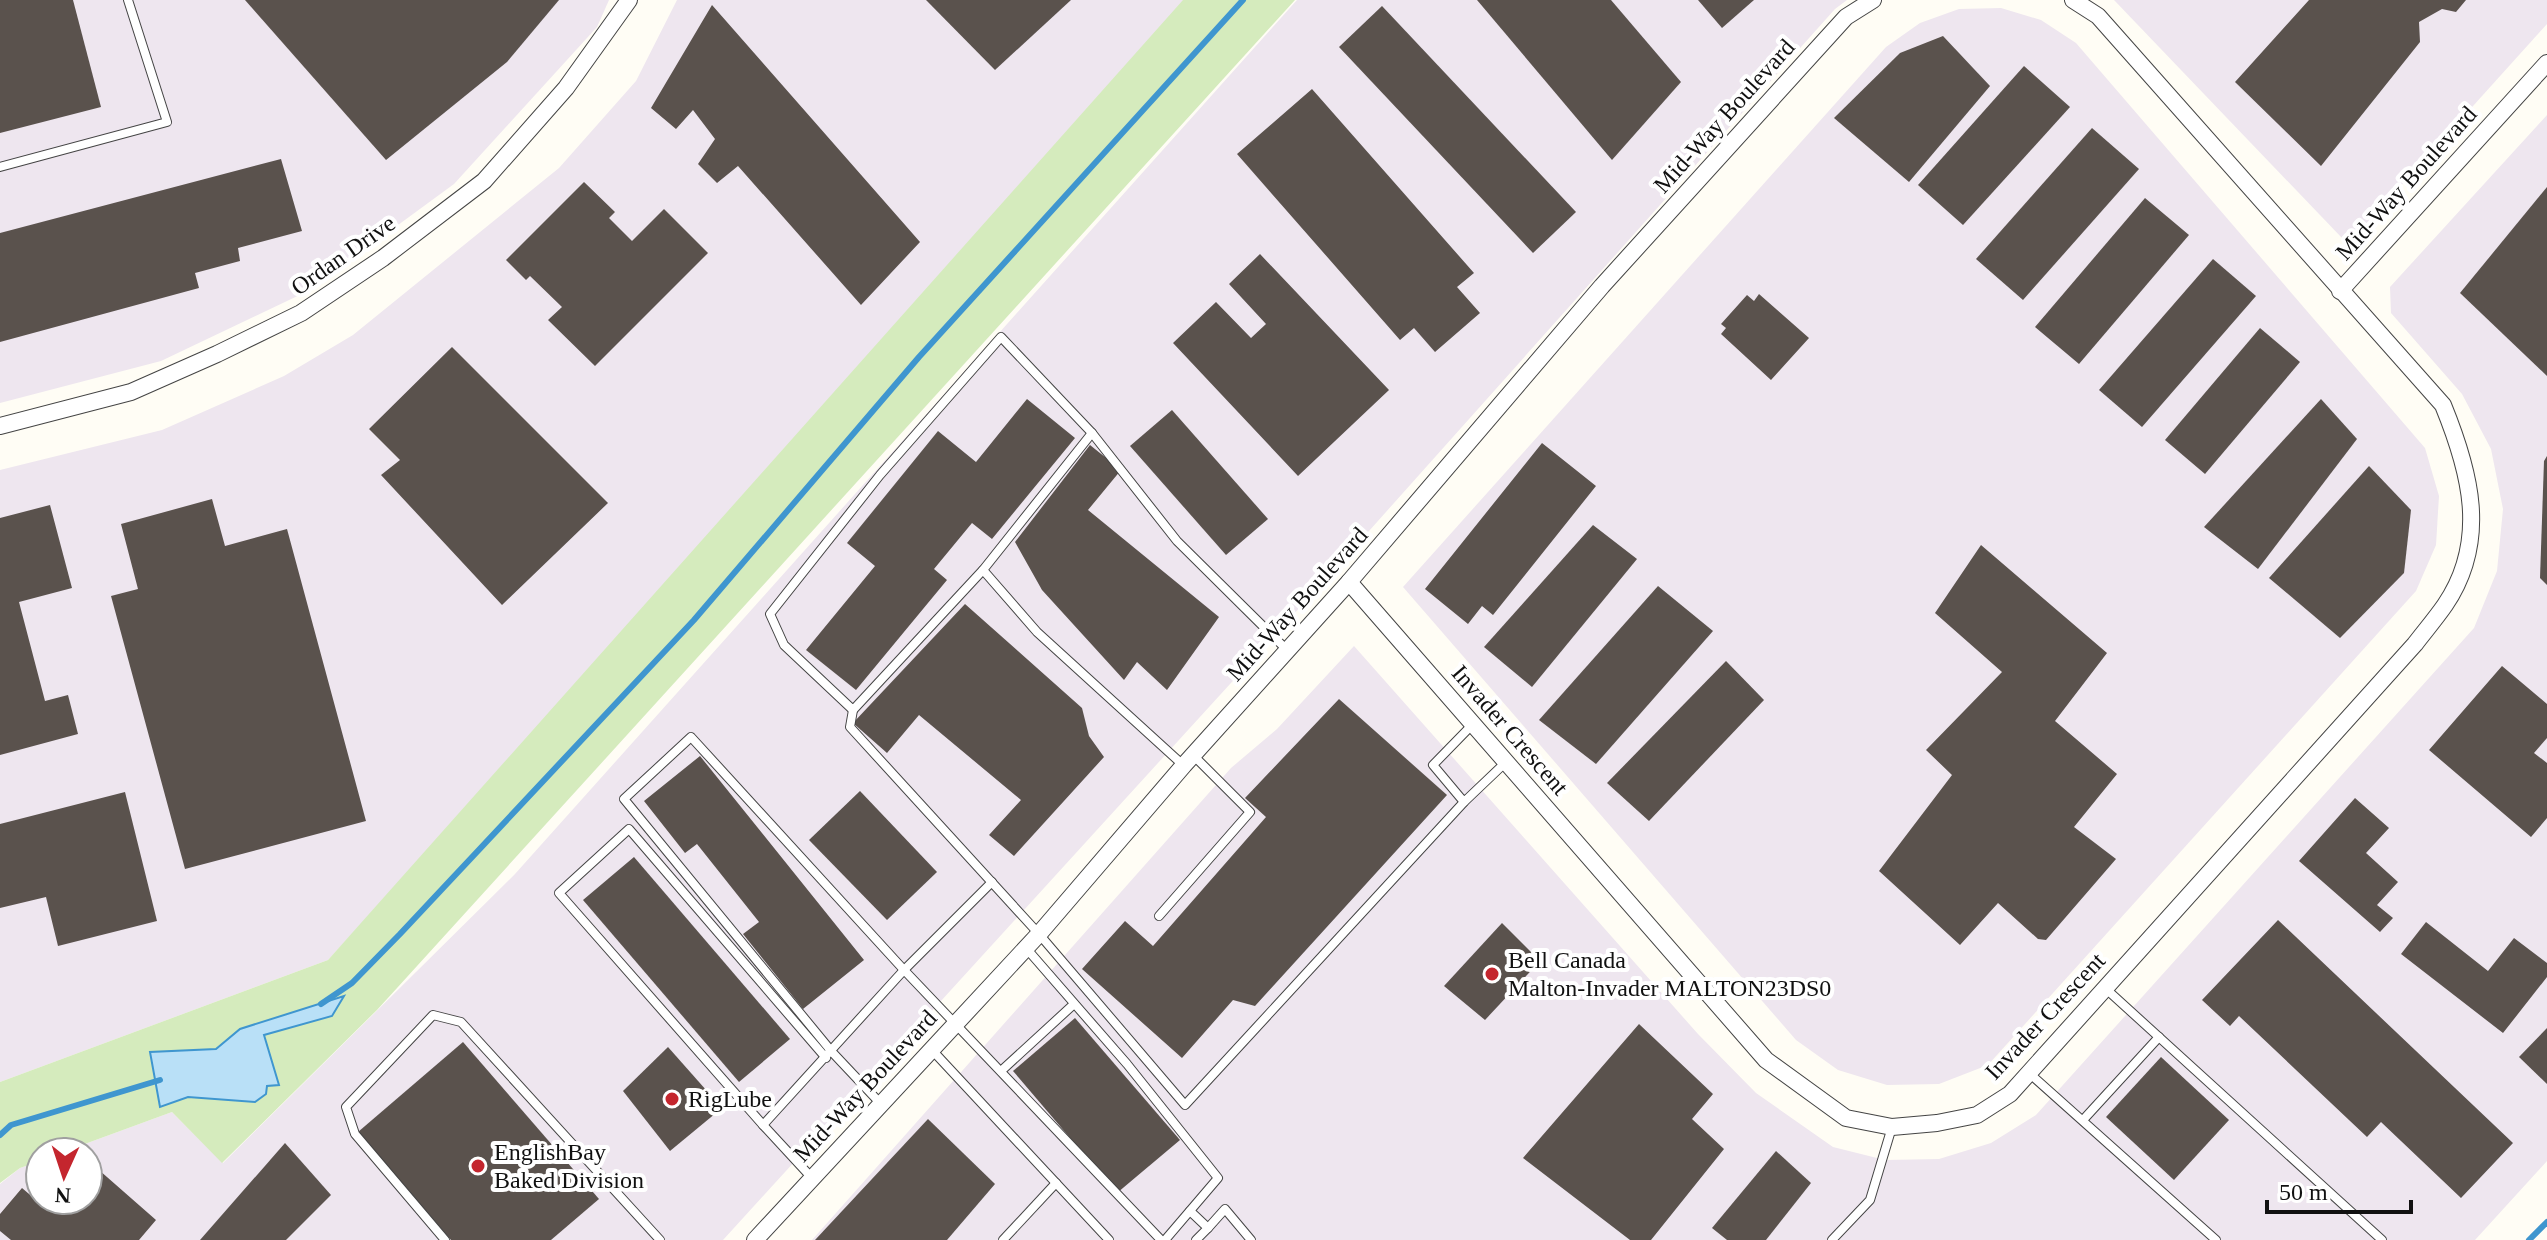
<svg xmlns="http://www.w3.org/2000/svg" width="2547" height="1240" font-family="Georgia,serif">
<rect width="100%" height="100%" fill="#fffdf5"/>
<!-- industrial -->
<g fill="#eee6ef">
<polygon points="0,0 609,0 597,27 454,184 308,291 161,361 0,403"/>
<polygon points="677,0 1190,0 988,237 328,960 0,1082 0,470 162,430 284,376 353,335 559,168 636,81"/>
<polygon points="1297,0 1847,0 1835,9 1344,559 723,1240 0,1240 0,1184 20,1168 40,1161 40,1200 88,1200 88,1152 63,1152 172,1112 223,1163 515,874"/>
<polygon points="2114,0 2547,0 2547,24 2354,238 2342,238"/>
<polygon points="2001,8 2041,20 2076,43 2425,448 2439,496 2436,545 2416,591 1988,1065 1939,1084 1887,1085 1838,1070 1796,1040 1403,587 1886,47 1920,23 1959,9"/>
<polygon points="2547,115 2547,1161 2475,1240 812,1240 1231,768 1277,729 1354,646 1698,1034 1756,1093 1833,1147 1885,1160 1939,1159 1991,1143 2036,1115 2474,628 2497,571 2503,509 2491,449 2462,394 2391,313 2390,287"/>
</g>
<!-- green -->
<polygon fill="#d5ebbd" points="1183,0 1295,0 377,1010 222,1163 172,1112 63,1152 40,1152 40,1161 20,1168 0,1183 0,1082 328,960"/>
<!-- water -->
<polygon fill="#b9e0f7" stroke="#3f96cf" stroke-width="2" points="344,996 332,1016 264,1035 279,1085 267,1086 266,1094 255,1102 188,1097 160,1107 150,1052 216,1049 240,1029"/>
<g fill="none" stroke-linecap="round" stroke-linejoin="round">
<!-- stream -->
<g stroke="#3f96cf" stroke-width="6">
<polyline points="321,1004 352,983 400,934 694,620 919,357 1243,0"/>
<polyline points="0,1135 11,1125 160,1080"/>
<polyline points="2529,1240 2547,1222"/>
</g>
</g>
<!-- building -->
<g fill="#5a524d">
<polygon points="0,0 73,0 101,107 0,133"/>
<polygon points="245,0 559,0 507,62 386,160"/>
<polygon points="926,0 1071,0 995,70"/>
<polygon points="1477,0 1611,0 1681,82 1612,160"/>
<polygon points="1698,0 1754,0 1722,28"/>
<polygon points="2309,0 2466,0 2456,12 2442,9 2419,22 2420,42 2321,166 2235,82"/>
<polygon points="712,5 920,242 861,305 738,166 717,183 698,164 715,139 693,110 676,129 651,108"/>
<polygon points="1382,6 1576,212 1533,253 1339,47"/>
<polygon points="1943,36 1990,86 1909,182 1834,118 1900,53"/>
<polygon points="2024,66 2070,107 1963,225 1918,185"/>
<polygon points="1312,89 1474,273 1457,287 1480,313 1435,352 1414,328 1400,340 1237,154"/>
<polygon points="2092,128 2139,169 2023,300 1976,259"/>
<polygon points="281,159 302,231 238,248 240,261 195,273 199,288 0,342 0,233"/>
<polygon points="584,182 615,212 609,218 632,241 664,209 708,253 595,366 548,320 562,307 530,276 526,280 506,260"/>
<polygon points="2547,187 2547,376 2460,293"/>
<polygon points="2145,198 2189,235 2079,364 2035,327"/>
<polygon points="1260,254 1389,390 1298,476 1173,343 1216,302 1251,338 1266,324 1229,284"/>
<polygon points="2213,259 2256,296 2142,427 2099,390"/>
<polygon points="1759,294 1809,338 1771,380 1721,334 1726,328 1721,324 1747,295 1754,301"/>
<polygon points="2260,328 2300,362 2205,474 2165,440"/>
<polygon points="452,347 608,503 502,605 381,475 400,460 369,429"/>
<polygon points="1027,399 1075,438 992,539 972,523 934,569 947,580 856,690 806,650 875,566 847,543 938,431 976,462"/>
<polygon points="2321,399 2357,439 2258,569 2204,527"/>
<polygon points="1172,410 1268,519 1226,555 1130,446"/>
<polygon points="1542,443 1596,486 1493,615 1482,606 1468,624 1425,589"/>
<polygon points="1090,445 1121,470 1088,510 1219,617 1167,690 1137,662 1124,680 1042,590 1015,542"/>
<polygon points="2547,456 2547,585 2540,578 2544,461"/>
<polygon points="2369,466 2411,510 2404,573 2340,638 2269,578"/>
<polygon points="212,499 225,546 287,529 366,821 185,869 111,596 138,589 121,524"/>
<polygon points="50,505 72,588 19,602 45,701 68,695 78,734 0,755 0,518"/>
<polygon points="1593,525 1637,559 1532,687 1484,647"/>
<polygon points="1981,545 2107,653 2055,721 2117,774 2074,827 2116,859 2046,940 2038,939 1998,903 1960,945 1879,871 1952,775 1926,750 2002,672 1935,613"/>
<polygon points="1658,586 1713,631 1596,764 1539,720"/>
<polygon points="965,604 1082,708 1089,736 1104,757 1014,856 989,835 1021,800 919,715 887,753 853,723"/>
<polygon points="1726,661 1764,700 1649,821 1607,783"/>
<polygon points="2502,666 2547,704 2547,738 2534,753 2547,763 2547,818 2531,837 2429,750"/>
<polygon points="1339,699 1447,795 1255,1006 1233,1000 1182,1058 1082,969 1125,921 1153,946 1266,817 1245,798"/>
<polygon points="700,756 864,960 803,1009 743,934 759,922 697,844 685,853 644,801"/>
<polygon points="860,791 937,872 887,920 809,840"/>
<polygon points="125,792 157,921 58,946 46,897 0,908 0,824"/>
<polygon points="2355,798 2389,828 2366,853 2398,882 2377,905 2393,918 2380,932 2299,861"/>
<polygon points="634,857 790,1039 739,1082 583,900"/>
<polygon points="2278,920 2513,1143 2461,1198 2381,1122 2367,1137 2239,1016 2230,1026 2202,1000"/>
<polygon points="2426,922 2488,971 2514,938 2547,963 2547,977 2503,1033 2401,954"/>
<polygon points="1502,923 1540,961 1485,1020 1444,986"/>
<polygon points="1075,1018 1180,1140 1117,1193 1013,1071"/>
<polygon points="1639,1024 1713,1094 1692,1119 1724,1149 1651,1240 1630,1240 1523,1158"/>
<polygon points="2547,1028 2547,1084 2519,1057"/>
<polygon points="463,1042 599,1199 551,1240 451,1240 358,1132"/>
<polygon points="668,1047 722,1108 670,1151 623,1091"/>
<polygon points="2161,1057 2229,1120 2174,1180 2106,1117"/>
<polygon points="928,1119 995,1184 947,1240 815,1240"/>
<polygon points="285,1143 331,1195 286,1240 200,1240"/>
<polygon points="1776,1151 1811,1183 1766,1240 1727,1240 1712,1228"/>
<polygon points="91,1163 156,1220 139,1240 11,1240 0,1231 0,1214 22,1188 49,1211 59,1200 88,1200 88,1166"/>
</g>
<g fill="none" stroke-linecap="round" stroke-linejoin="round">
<defs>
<g id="service">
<polyline points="0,167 167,122 128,0"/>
<polyline points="983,570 853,710 784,645 770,614 880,475 1001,337 1092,433"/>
<polyline points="853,710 850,727 1039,934 1185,1105 1464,802"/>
<polyline points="1473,724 1433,765 1464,802 1506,762"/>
<polyline points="1183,765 1037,632 983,570 1092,433 1177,541 1287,650"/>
<polyline points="1159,916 1250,812 1193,755"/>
<polyline points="1026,948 1127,1064 1218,1178 1165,1240"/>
<polyline points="2105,988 2382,1240"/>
<polyline points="932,1050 1109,1240"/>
<polyline points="1001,1071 1074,1004"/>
<polyline points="2029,1073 2216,1240"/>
<polyline points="881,1104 832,1052 624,799 691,737 904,970 1161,1240"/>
<polyline points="2083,1120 2159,1037"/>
<polyline points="763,1125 904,970 992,882"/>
<polyline points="812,1178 763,1125 559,893 629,829 826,1058"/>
<polyline points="1190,1211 1208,1228 1196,1240"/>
<polyline points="1208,1228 1225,1209 1251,1240"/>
<polyline points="445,1240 355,1134 346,1107 433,1015 461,1022 660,1240"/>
<polyline points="1003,1240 1056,1183"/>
<polyline points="1832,1240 1870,1200 1892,1127"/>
</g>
<g id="minor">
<polyline points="2340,291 2547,63"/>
<polyline points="0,426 131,392 217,354 301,313 383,258 484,181 566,88 629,0"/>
<path d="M 1349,582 L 1766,1060 L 1846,1118 L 1892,1127 L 1937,1123 L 1977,1115 L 2010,1094 L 2415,644 C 2425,631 2436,618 2445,605 C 2489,540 2470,471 2443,405 L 2098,16 L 2073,0"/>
<polyline points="755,1240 1039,934 1184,765 1349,582 1602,286 1846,17 1873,0"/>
</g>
</defs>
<!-- service casing -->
<use href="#service" stroke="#444" stroke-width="10"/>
<!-- minor casing -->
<use href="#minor" stroke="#444" stroke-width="18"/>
<!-- service -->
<use href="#service" stroke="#fff" stroke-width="8"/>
<!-- minor -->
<use href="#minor" stroke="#fff" stroke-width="16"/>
</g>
<!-- markers -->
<g fill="#c4262e" stroke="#fff" stroke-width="3">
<circle cx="1492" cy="974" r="8"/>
<circle cx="672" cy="1099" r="8"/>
<circle cx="478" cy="1166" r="8"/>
</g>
<g text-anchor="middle" stroke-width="8" stroke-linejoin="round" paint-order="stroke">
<!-- street labels -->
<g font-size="24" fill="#111" stroke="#fff">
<text transform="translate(1724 116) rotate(-48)" y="8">Mid-Way Boulevard</text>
<text transform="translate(2406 183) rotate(-48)" y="8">Mid-Way Boulevard</text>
<text transform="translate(343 255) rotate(-35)" y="8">Ordan Drive</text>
<text transform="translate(1297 604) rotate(-48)" y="8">Mid-Way Boulevard</text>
<text transform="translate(1510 730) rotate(49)" y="8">Invader Crescent</text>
<text transform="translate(2045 1016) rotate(-47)" y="8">Invader Crescent</text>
<text transform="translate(865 1086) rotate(-47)" y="8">Mid-Way Boulevard</text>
</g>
<!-- poi labels -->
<g font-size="24" fill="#111" stroke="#fff" text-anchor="start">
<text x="1508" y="968">Bell Canada<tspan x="1508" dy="28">Malton-Invader MALTON23DS0</tspan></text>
<text x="688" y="1107">RigLube</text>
<text x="494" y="1160">EnglishBay<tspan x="494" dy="28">Baked Division</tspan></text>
</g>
</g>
<!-- north arrow -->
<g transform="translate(64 1176) rotate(183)"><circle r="38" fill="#ffffff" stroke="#a0a0a0" stroke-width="2"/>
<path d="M0-6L14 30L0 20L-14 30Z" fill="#c4262e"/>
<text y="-12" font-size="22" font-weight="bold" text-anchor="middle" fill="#111111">N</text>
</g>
<!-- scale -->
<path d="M2267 1200v12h144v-12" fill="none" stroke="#111111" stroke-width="4"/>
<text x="2279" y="1200" font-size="24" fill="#111111" stroke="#ffffff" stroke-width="6" paint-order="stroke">50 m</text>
</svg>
